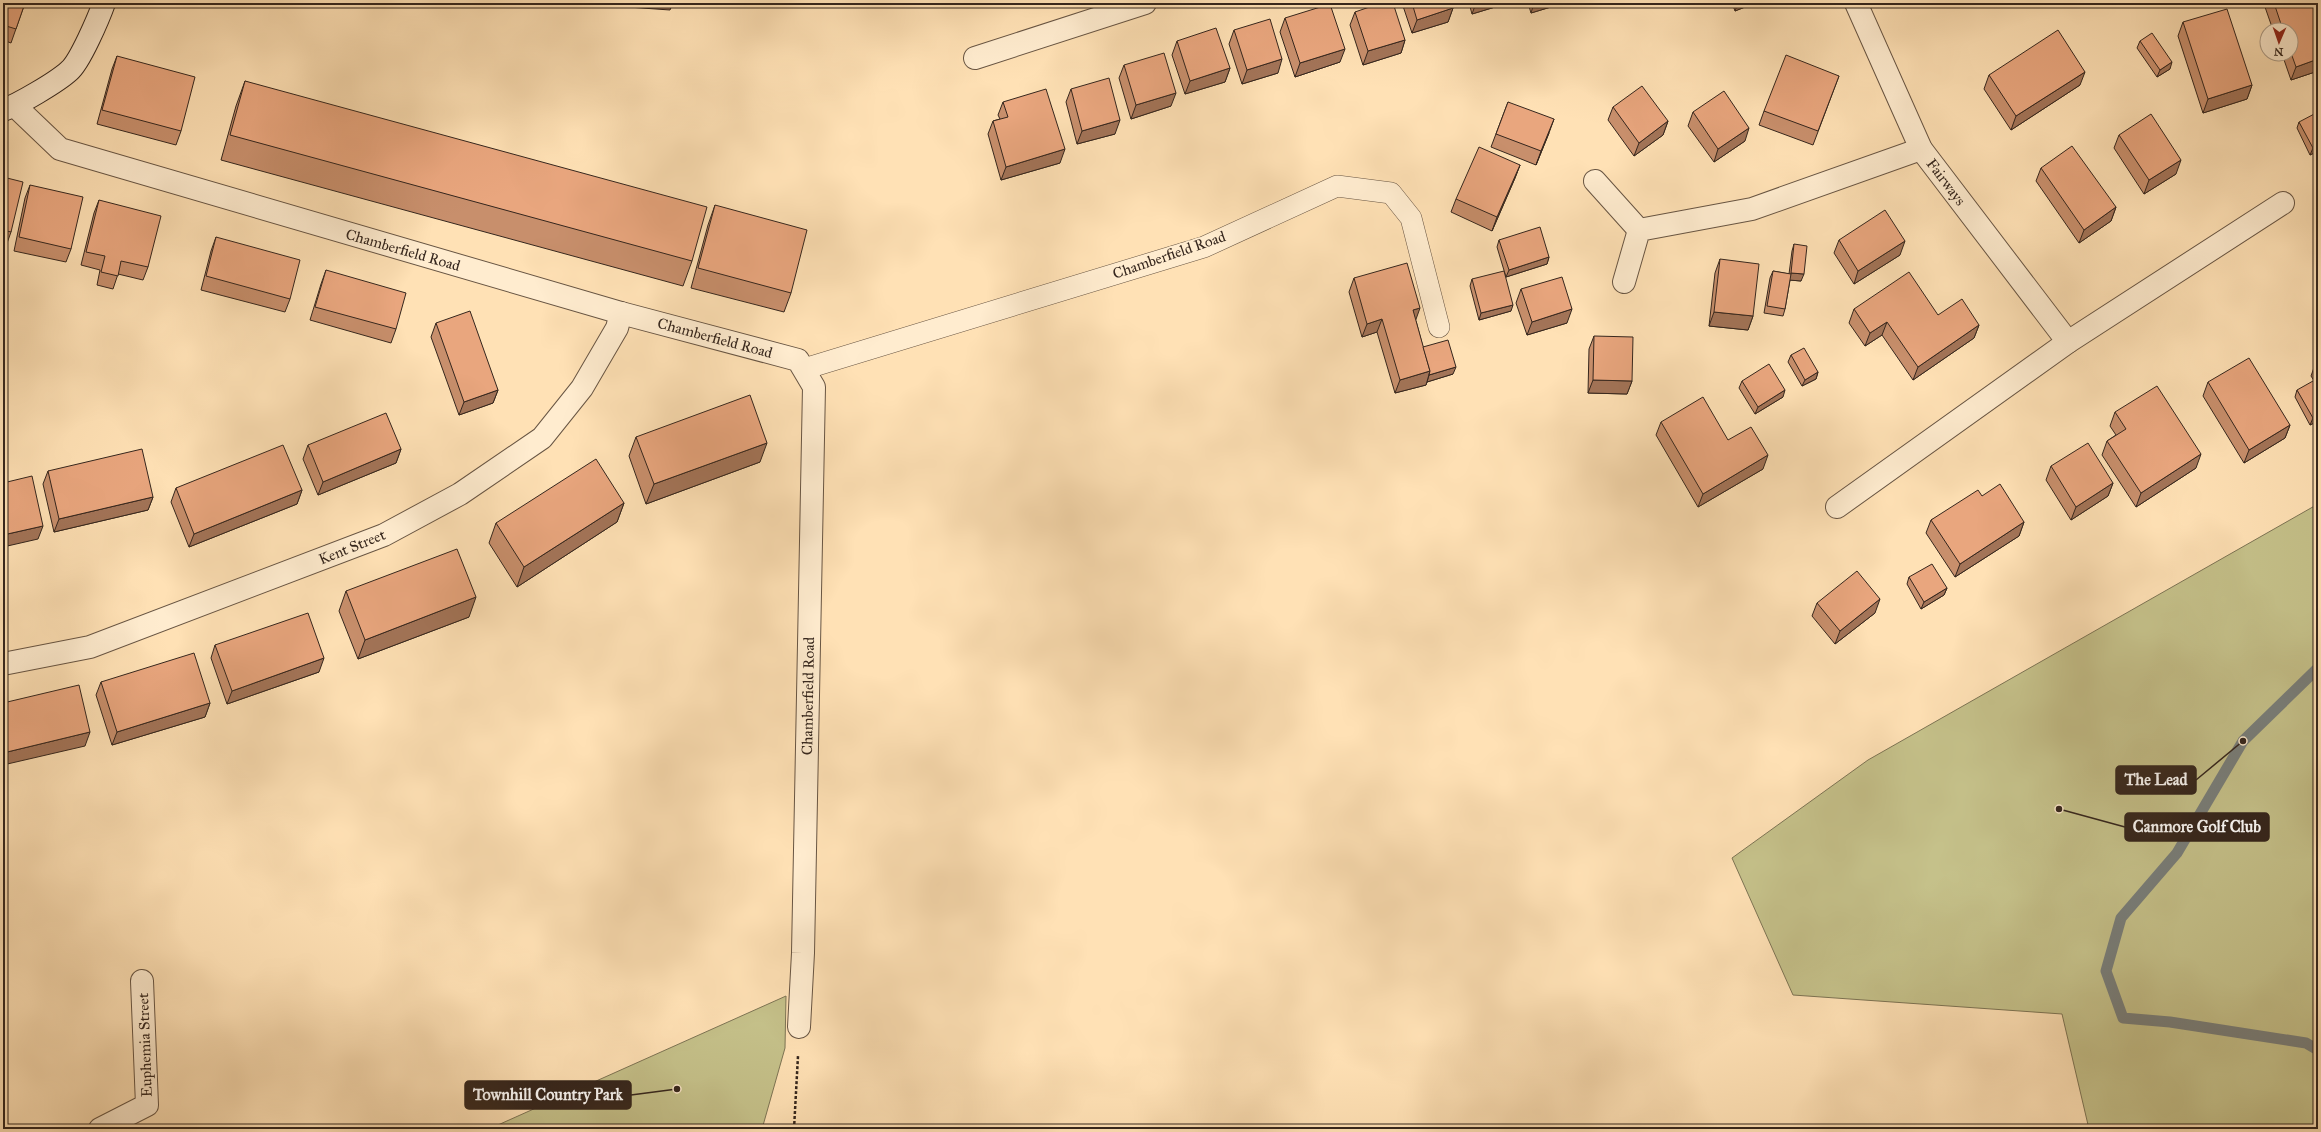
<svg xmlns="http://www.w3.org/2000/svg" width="2321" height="1132" font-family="'IM FELL Great Primer',serif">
<rect width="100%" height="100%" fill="#ffe1b5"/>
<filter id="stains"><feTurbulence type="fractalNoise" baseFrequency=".005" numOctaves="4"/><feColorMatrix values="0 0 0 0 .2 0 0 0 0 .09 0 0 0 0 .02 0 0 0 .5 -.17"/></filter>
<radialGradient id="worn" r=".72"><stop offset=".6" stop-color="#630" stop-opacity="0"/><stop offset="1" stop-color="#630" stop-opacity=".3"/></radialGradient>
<!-- green -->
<g fill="#c5c18a" stroke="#7d7454">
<polygon points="2318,504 2318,1129 2089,1129 2062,1014 1793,995 1732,858 1868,760"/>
<polygon points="786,996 785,1048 762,1129 489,1129"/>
</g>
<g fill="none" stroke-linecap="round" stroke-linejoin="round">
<!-- stream -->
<polyline stroke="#797f7b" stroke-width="11" points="2318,668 2243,741 2177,853 2121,918 2106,971 2123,1018 2170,1022 2306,1043 2318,1050"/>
<defs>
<polyline id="lane" points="804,369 1204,247 1337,186 1391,193 1411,218 1439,327"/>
<g id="street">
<polyline points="1856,3 1921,149 2068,342"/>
<polyline points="975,58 1145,3"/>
<polyline points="15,106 60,149 621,313 798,360 814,387 803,953 799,1027"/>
<polyline points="1595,181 1639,230"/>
<polyline points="1624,282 1639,230 1752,209 1921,149"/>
<polyline points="1837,507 2068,342 2283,203"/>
<polyline points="3,664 90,647 384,535 460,494 542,438 582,388 617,328 621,313"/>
<polyline points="100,1129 147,1105 142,981"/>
</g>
<path id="secondary" d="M 3,110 C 18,105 57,82 69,71 C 80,62 99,17 104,3"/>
</defs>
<!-- lane casing -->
<use href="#lane" stroke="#685543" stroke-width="22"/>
<!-- street casing -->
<use href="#street" stroke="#685543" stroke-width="24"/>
<!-- secondary casing -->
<use href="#secondary" stroke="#35261d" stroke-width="24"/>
<!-- path -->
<polyline stroke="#35261d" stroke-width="2.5" stroke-dasharray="3 2" stroke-linecap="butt" points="794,1129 798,1056"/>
<!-- lane -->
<use href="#lane" stroke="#ffeccf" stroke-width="21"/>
<!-- street -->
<use href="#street" stroke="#ffeccf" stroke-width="22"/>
<!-- secondary -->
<use href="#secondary" stroke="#ffeccf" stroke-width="22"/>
</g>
<!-- wall -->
<g fill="#c88f6c" stroke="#35261d">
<polygon points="3,3 25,3 11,43 3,40"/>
<polygon points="1402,3 1452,3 1453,8 1448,22 1412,33"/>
<polygon points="1469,3 1505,3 1505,4 1472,14"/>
<polygon points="1528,3 1564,3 1531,13"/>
<polygon points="1732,3 1755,3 1735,11"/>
<polygon points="2266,3 2318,3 2318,71 2291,80 2282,54 2291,54 2291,30 2273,30 2265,7"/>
<polygon points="1355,12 1405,40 1401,53 1363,65 1350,25"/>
<polygon points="1285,18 1340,62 1295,77 1280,32"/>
<polygon points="2183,22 2252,85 2247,99 2203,113 2178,36"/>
<polygon points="1234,30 1278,73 1242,84 1229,44"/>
<polygon points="1177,41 1230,68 1225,82 1185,94 1172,55"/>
<polygon points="2140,41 2170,69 2157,77 2137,48"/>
<polygon points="117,56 181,131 176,145 97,124 112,69"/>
<polygon points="1124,65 1171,106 1131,119 1119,78"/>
<polygon points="1989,75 2080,85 2011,130 1984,89"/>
<polygon points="1839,76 1813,145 1759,125 1764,111"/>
<polygon points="245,81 692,261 683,286 221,160 236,106"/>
<polygon points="1071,89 1115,134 1077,144 1066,102"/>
<polygon points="1003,102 1060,163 1001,180 988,134 993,121 1000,119 998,115"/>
<polygon points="1508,102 1549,133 1536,165 1491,147"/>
<polygon points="1613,107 1668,121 1663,135 1634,156 1608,120"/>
<polygon points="1693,112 1745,141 1714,162 1688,126"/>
<polygon points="2299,122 2318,151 2310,155 2297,128"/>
<polygon points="2119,135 2176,174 2144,194 2114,148"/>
<polygon points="1520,165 1515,178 1492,231 1451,212 1456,199"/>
<polygon points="2041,168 2116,207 2111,221 2079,243 2036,181"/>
<polygon points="3,177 11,232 6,246 3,245"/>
<polygon points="30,185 71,249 66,262 14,251 25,198"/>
<polygon points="99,200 148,267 143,280 118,274 113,289 97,285 100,270 81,265 94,213"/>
<polygon points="715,205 791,293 784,312 691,288 708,225"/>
<polygon points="216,237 290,299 285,312 201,290 211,251"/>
<polygon points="1499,240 1549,257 1547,264 1506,277 1497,247"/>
<polygon points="1839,240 1900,255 1854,284 1834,253"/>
<polygon points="1794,244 1801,281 1790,280 1785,309 1783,316 1764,313 1770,278 1773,271 1789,274 1792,251"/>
<polygon points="1720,259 1753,316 1748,330 1709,326 1715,273"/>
<polygon points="326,270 396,329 391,343 310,320 321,284"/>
<polygon points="1354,278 1416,321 1423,347 1453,374 1427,382 1426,385 1395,393 1377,332 1362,337 1349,292"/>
<polygon points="1472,279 1511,311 1479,320 1470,286"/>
<polygon points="1521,289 1567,323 1527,335 1516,303"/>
<polygon points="1854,309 1938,315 1979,325 1974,338 1913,380 1882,335 1865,346 1849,323"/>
<polygon points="436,323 498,390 493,403 459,415 431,337"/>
<polygon points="1594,336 1632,381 1627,394 1588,393 1589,349"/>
<polygon points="1791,355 1818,372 1816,379 1802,386 1788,362"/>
<polygon points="2318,361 2318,387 2311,376 2316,362"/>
<polygon points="1742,381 1783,397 1755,414 1739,388"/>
<polygon points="2208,382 2290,425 2285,438 2244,463 2203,396"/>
<polygon points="2297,390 2318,421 2310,425 2295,397"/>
<polygon points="2115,412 2196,468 2136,507 2102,455 2107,441 2116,435 2110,426"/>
<polygon points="1661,422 1728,440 1763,469 1698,507 1656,435"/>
<polygon points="636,437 760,462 646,504 629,456"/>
<polygon points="308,445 401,449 396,463 318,495 303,459"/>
<polygon points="2051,466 2113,483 2108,496 2071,520 2046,480"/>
<polygon points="48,471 153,497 148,510 54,532 43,484"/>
<polygon points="176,488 302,490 297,504 189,547 171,502"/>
<polygon points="1982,496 2024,522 2019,536 1955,577 1926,533 1931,520"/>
<polygon points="624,503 617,522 517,587 489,543 496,523"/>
<polygon points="1909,577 1947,588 1944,595 1921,609 1907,584"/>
<polygon points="346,591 469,617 358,659 339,611"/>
<polygon points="1817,603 1875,613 1835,644 1812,616"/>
<polygon points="215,645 319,672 227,704 211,658"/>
<polygon points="101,682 210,703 205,717 112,745 96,695"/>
</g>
<!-- shaded-wall -->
<g fill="#a37458" stroke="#35261d">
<polygon points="572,3 673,3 670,10"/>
<polygon points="1476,3 1505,3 1505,4 1472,14"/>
<polygon points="1534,3 1564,3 1531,13"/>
<polygon points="1738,3 1755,3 1735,11"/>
<polygon points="1453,8 1448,22 1412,33 1417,20"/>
<polygon points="1405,40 1401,53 1363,65 1368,51"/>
<polygon points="1345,49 1340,62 1295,77 1300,63"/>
<polygon points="1282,59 1278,73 1242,84 1247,70"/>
<polygon points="2318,59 2318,71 2291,80 2296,67"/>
<polygon points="2172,62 2170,69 2157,77 2160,70"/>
<polygon points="1230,68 1225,82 1185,94 1190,81"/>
<polygon points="2085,72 2080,85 2011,130 2016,116"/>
<polygon points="2252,85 2247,99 2203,113 2208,99"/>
<polygon points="1176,93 1171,106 1131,119 1136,105"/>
<polygon points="1554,119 1549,133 1536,165 1541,151"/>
<polygon points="1120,120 1115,134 1077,144 1082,131"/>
<polygon points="1668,121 1663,135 1634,156 1639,143"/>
<polygon points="1749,128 1745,141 1714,162 1718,149"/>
<polygon points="2318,146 2318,151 2310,155 2313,148"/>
<polygon points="1065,149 1060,163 1001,180 1006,167"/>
<polygon points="2181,160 2176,174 2144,194 2149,180"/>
<polygon points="1520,165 1515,178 1492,231 1497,217"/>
<polygon points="2116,207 2111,221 2079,243 2084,230"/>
<polygon points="1905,241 1900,255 1854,284 1858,271"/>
<polygon points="1549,257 1547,264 1506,277 1509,270"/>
<polygon points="1791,273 1804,274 1801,281 1789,280"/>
<polygon points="1513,305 1511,311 1479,320 1481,313"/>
<polygon points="1420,308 1415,322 1413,310"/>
<polygon points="1572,309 1567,323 1527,335 1532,322"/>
<polygon points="1714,312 1753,316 1748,330 1709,326"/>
<polygon points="1382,319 1377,332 1362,337 1367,324"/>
<polygon points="1887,322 1882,335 1865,346 1870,333"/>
<polygon points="1979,325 1974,338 1913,380 1918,367"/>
<polygon points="1456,367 1453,374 1427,382 1429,375"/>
<polygon points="1430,371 1426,385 1395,393 1400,380"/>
<polygon points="1818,372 1816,379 1802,386 1805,380"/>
<polygon points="1593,380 1632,381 1627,394 1588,393"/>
<polygon points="498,390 493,403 459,415 464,402"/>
<polygon points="1785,390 1783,397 1755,414 1758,407"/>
<polygon points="2318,415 2318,421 2310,425 2313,418"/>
<polygon points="2290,425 2285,438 2244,463 2249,450"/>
<polygon points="767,443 760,462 646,504 654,484"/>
<polygon points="401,449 396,463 318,495 323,482"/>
<polygon points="2201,454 2196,468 2136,507 2141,493"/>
<polygon points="1768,455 1763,469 1698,507 1703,494"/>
<polygon points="2113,483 2108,496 2071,520 2076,507"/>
<polygon points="302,490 297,504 189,547 194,534"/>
<polygon points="153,497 148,510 54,532 59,519"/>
<polygon points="624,503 617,522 517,587 524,567"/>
<polygon points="2024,522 2019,536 1955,577 1960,564"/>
<polygon points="43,526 38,539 3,547 3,535"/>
<polygon points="1947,588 1944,595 1921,609 1924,602"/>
<polygon points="476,597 469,617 358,659 365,640"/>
<polygon points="1880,599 1875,613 1835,644 1840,631"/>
<polygon points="324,658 319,672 227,704 232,691"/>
<polygon points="210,703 205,717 112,745 117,732"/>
<polygon points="90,732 85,746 3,765 3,753"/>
</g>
<!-- building -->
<g fill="#e9a67e" stroke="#35261d">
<polygon points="3,3 25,3 16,29 3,25"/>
<polygon points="1381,3 1393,3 1405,40 1368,51 1355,12"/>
<polygon points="1412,3 1452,3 1453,8 1417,20"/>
<polygon points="2274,3 2318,3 2318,59 2296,67 2291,53 2291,30 2283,30"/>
<polygon points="1330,4 1345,49 1300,63 1285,18"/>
<polygon points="2227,9 2252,85 2208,99 2183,22"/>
<polygon points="1270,19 1282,59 1247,70 1234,30"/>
<polygon points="1216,28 1230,68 1190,81 1177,41"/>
<polygon points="2058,30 2085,72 2016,116 1989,75"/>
<polygon points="2152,33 2172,62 2160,70 2140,41"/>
<polygon points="1164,53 1176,93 1136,105 1124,65"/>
<polygon points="1786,55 1839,76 1818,131 1764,111"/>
<polygon points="117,56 195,77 181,131 102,110"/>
<polygon points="1109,78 1120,120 1082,131 1071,89"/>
<polygon points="245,81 707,207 692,261 230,135"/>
<polygon points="1642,86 1668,121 1639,143 1613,107"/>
<polygon points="1046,89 1065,149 1006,167 993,121 1008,117 1003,102"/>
<polygon points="1724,91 1749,128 1718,149 1693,112"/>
<polygon points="1508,102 1554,119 1541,151 1496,134"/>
<polygon points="2318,112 2318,146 2313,148 2299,122"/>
<polygon points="2151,114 2181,160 2149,180 2119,135"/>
<polygon points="2072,146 2116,207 2084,230 2041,168"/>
<polygon points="1479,147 1520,165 1497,217 1456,199"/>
<polygon points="3,177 23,182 11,232 3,230"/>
<polygon points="30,185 83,197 71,249 19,237"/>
<polygon points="99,200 161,216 148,267 121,261 118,276 101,272 105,256 86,252"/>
<polygon points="715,205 807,230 791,293 698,268"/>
<polygon points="1885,210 1905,241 1858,271 1839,240"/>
<polygon points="1540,227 1549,257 1509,270 1499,240"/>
<polygon points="216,237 300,260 290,299 206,276"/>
<polygon points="1794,244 1807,246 1804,274 1791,273"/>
<polygon points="1720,259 1759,264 1753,316 1714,312"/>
<polygon points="1407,263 1420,308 1413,310 1430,371 1400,380 1382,319 1367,324 1354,278"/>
<polygon points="326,270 406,293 396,329 315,307"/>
<polygon points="1504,271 1513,305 1481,313 1472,279"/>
<polygon points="1773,271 1791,274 1785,309 1767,306"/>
<polygon points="1909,272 1938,315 1962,299 1979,325 1918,367 1887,322 1870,333 1854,309"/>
<polygon points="1562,277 1572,309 1532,322 1521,289"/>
<polygon points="470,311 498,390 464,402 436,323"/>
<polygon points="1594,336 1633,337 1632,381 1593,380"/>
<polygon points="1448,340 1456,367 1429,375 1430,371 1423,347"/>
<polygon points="1804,348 1818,372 1805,380 1791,355"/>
<polygon points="2249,358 2290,425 2249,450 2208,382"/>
<polygon points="2318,361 2318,366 2316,362"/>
<polygon points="1769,364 1785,390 1758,407 1742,381"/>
<polygon points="2313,381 2318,389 2318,415 2313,418 2297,390"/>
<polygon points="2157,386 2201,454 2141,493 2107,441 2126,429 2115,412"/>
<polygon points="750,395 767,443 654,484 636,437"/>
<polygon points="1703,397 1728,440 1751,427 1768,455 1703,494 1661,422"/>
<polygon points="386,413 401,449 323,482 308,445"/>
<polygon points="2088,443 2113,483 2076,507 2051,466"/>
<polygon points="283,445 302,490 194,534 176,488"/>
<polygon points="142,449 153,497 59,519 48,471"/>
<polygon points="596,459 624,503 524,567 496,523"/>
<polygon points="32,476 43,526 3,535 3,483"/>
<polygon points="2000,484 2024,522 1960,564 1931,520 1978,490 1982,496"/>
<polygon points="457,549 476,597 365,640 346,591"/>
<polygon points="1932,564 1947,588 1924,602 1909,577"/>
<polygon points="1857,571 1880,599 1840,631 1817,603"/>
<polygon points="308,613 324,658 232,691 215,645"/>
<polygon points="194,653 210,703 117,732 101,682"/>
<polygon points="79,685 90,732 3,753 3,703"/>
</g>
<g text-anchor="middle" stroke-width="3.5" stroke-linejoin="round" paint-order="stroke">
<!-- street labels -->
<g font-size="15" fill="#35261d" stroke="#ffeccf">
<text transform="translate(1946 182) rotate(53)" y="5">Fairways</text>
<text transform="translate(403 250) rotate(16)" y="5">Chamberfield Road</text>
<text transform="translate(1169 255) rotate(-19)" y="5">Chamberfield Road</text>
<text transform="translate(715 338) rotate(15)" y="5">Chamberfield Road</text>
<text transform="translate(352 547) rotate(-22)" y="5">Kent Street</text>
<text transform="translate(808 696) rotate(-89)" y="5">Chamberfield Road</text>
<text transform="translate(145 1045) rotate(-92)" y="5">Euphemia Street</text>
</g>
</g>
<!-- callouts -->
<path fill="none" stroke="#35261d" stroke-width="1.5" d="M2243 741L2196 780M2059 809L2125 827M677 1089L631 1095"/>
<g fill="#35261d" stroke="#ffeccf" stroke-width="1.5">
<circle cx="2243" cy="741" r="4"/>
<circle cx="2059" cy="809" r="4"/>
<circle cx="677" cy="1089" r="4"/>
</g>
<g fill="#35261d" stroke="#35261d" stroke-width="1.5">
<rect x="2116" y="766" width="80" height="28" rx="4"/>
<rect x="2125" y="813" width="144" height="28" rx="4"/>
<rect x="465" y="1081" width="166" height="28" rx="4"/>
</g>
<g font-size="16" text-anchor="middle" font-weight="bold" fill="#fff">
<text x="2156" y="785">The Lead</text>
<text x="2197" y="832">Canmore Golf Club</text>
<text x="548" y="1100">Townhill Country Park</text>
</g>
<!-- margin -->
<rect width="2321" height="1132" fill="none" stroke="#ffe1b5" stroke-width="16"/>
<rect x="4" y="4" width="2313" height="1124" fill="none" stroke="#35261d" stroke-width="2"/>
<rect x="8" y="8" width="2305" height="1116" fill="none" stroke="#35261d"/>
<!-- north arrow -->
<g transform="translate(2279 42) rotate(182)"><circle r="19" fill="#ffeccf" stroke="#ae9d88"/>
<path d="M0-3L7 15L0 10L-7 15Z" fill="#8f2418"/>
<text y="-6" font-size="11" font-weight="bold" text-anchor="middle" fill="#35261d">N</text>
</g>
<rect width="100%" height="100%" filter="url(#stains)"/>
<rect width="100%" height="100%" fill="url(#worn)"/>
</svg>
